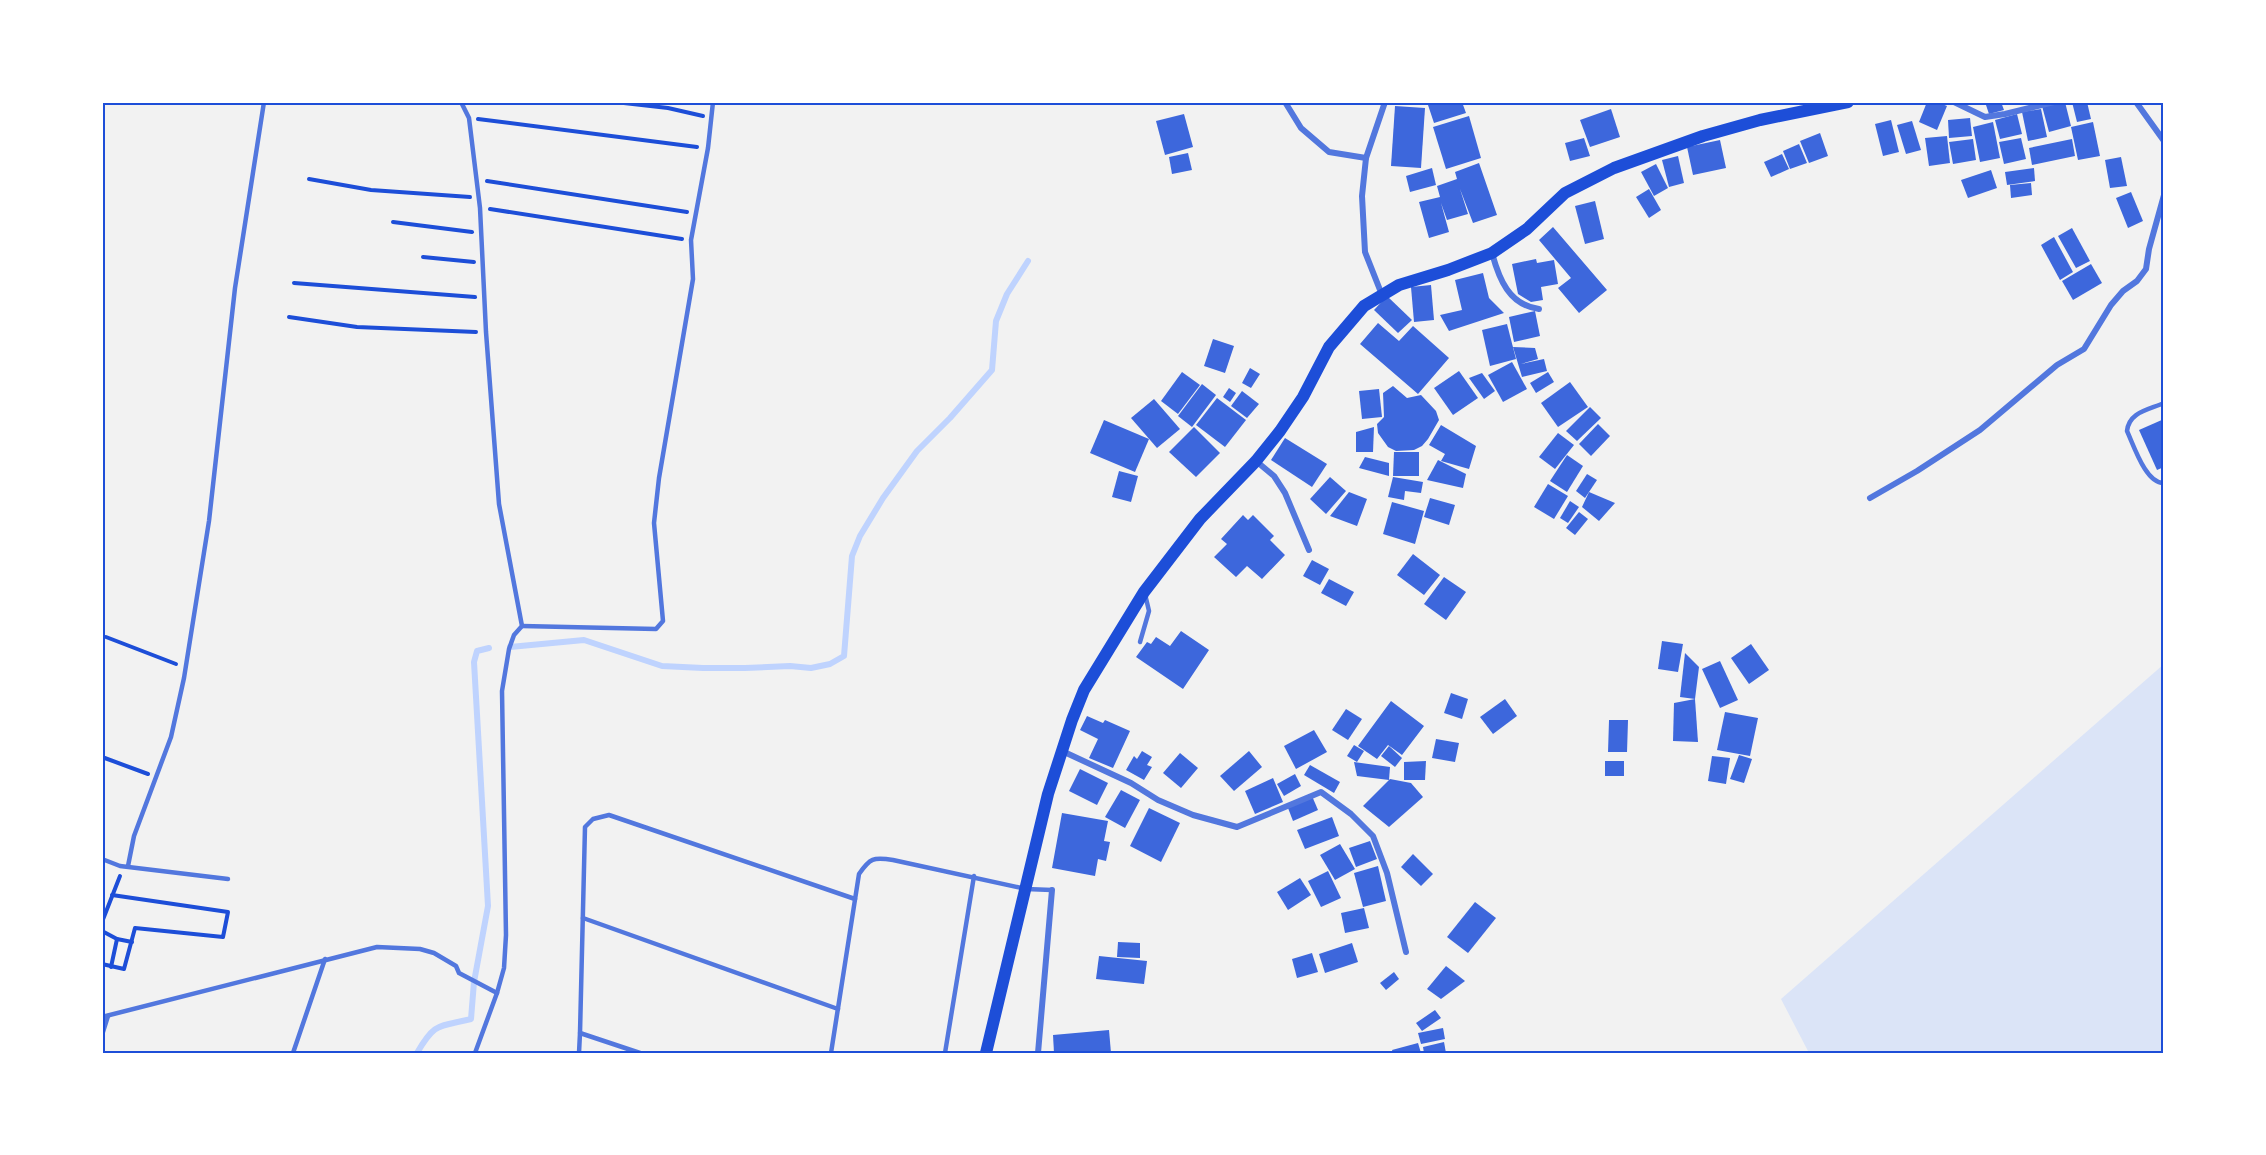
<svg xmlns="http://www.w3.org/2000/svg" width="2266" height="1155" font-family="'Libre Baskerville',serif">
<rect width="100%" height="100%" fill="#f2f2f2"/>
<!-- green -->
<polygon fill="#dbe4f7" points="2164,664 2164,1053 1809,1053 1781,999"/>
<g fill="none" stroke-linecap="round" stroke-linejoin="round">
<!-- stream -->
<g stroke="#bfd3fe" stroke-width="6">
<polyline points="510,647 584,640 662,666 703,668 745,668 790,666 811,668 830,664 844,656 852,556 860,536 883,498 917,451 950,418 992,370 996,321 1007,294 1028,261"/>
<path d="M 417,1053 C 435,1022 438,1027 471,1019 L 474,982 L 488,906 L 474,662 L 477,651 L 489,648"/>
</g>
</g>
<!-- building -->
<g fill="#3d67dc">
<polygon points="1427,102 1462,102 1466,113 1434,123"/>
<polygon points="1927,102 1937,102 1947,106 1937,130 1919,122"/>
<polygon points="1985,102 2001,102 2004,110 1989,114"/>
<polygon points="2059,102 2065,102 2071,126 2049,132 2042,106"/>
<polygon points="2072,102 2087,102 2091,119 2077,122"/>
<polygon points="1395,106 1425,108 1421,168 1391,166"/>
<polygon points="1611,109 1620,137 1590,147 1580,120"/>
<polygon points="2041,109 2047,137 2028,141 2022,112"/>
<polygon points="1184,114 1193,147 1165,155 1156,121"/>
<polygon points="2017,114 2022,134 2000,139 1995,120"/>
<polygon points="1469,116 1481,158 1446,169 1433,127"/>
<polygon points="1970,118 1972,136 1949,138 1948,120"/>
<polygon points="1891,120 1899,152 1883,156 1875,124"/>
<polygon points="1912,121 1921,150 1906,154 1897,125"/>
<polygon points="1993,122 2000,158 1980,162 1973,127"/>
<polygon points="2093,122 2100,156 2078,160 2071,127"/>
<polygon points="1820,133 1828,156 1809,163 1800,141"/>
<polygon points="1947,136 1950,163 1929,166 1925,138"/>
<polygon points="1584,138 1590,156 1570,161 1565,143"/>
<polygon points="2021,138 2026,159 2004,164 1999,142"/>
<polygon points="1973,139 1976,160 1953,164 1949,142"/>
<polygon points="2072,139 2075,156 2032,165 2029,148"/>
<polygon points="1720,140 1726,168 1693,175 1687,147"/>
<polygon points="1799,144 1807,163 1790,169 1783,151"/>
<polygon points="1188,153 1192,170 1172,174 1169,157"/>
<polygon points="1782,154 1789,169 1771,177 1764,162"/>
<polygon points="1678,156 1684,183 1669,187 1662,160"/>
<polygon points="2121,157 2127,186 2110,188 2105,160"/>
<polygon points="1479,163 1497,215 1473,223 1460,189 1468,214 1447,220 1441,203 1449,232 1429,238 1419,202 1440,197 1437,186 1457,179 1455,172"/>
<polygon points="1656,164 1668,188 1654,196 1641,172"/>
<polygon points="1432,168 1436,185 1410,192 1406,176"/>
<polygon points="2034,168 2035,181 2007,185 2005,172"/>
<polygon points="1991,170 1997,188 1968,198 1961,180"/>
<polygon points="2031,183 2032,195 2011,198 2010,185"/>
<polygon points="1649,189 1661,210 1649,218 1636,197"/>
<polygon points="2131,192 2143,221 2128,228 2116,198"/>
<polygon points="1595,201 1604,239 1585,244 1575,206"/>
<polygon points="1553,227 1607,290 1579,313 1558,288 1571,278 1539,240"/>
<polygon points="2072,228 2090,261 2076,268 2058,236"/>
<polygon points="2054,237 2073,272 2060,280 2041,245"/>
<polygon points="1536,259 1537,263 1554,260 1558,284 1541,287 1543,300 1531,302 1518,294 1512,264"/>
<polygon points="2091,264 2102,283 2073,300 2062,281"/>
<polygon points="1483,273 1489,298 1504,313 1449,331 1440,315 1462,310 1455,280"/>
<polygon points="1431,285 1434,320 1414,322 1411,287"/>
<polygon points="1387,296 1412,320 1398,333 1374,310"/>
<polygon points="1535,311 1540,336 1514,342 1509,317"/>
<polygon points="1378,323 1399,341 1413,326 1449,358 1418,394 1360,344"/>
<polygon points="1507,324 1516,359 1490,366 1482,330"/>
<polygon points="1213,339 1234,346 1225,373 1204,366"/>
<polygon points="1513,347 1535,348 1538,359 1521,364 1544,359 1547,371 1522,377"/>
<polygon points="1512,362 1527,389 1503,402 1488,375"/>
<polygon points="1250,368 1260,374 1251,388 1242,383"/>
<polygon points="1459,371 1478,398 1453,415 1434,388"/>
<polygon points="1182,372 1200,385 1178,414 1161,401"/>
<polygon points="1548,372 1554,382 1536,393 1530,383"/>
<polygon points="1482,373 1495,391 1484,399 1469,378"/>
<polygon points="1570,382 1588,407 1558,427 1541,403"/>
<polygon points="1202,384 1216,395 1192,427 1178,416"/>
<polygon points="1393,386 1407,398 1421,395 1436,411 1439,420 1428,439 1422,446 1414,450 1396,451 1388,447 1378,433 1377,424 1384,417 1383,393"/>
<polygon points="1229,388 1236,393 1230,402 1223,397"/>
<polygon points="1379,389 1382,417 1362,419 1359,391"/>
<polygon points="1242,391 1259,404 1247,418 1231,406"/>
<polygon points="1217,398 1246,420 1225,447 1196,425"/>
<polygon points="1154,399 1180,429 1157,448 1131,418"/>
<polygon points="1590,407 1601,418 1577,441 1566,431"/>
<polygon points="2164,419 2164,467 2157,470 2139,430"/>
<polygon points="1104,420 1149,439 1135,472 1090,453"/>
<polygon points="1598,424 1610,436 1591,456 1579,444"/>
<polygon points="1441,425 1476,446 1469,469 1441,461 1445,454 1429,445"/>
<polygon points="1194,427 1220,453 1196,477 1169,452"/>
<polygon points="1374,427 1373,452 1356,452 1356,432"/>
<polygon points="1558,433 1574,445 1555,469 1539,457"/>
<polygon points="1285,438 1327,464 1312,487 1271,460"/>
<polygon points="1394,452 1419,452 1419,476 1393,476"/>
<polygon points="1567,455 1583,466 1567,492 1550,481"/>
<polygon points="1365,457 1389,463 1389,476 1359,468"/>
<polygon points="1438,460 1466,474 1463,488 1427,480"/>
<polygon points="1119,471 1138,476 1131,502 1112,497"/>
<polygon points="1587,474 1597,480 1585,498 1576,491"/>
<polygon points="1330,477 1346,491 1326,514 1310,499"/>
<polygon points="1393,477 1423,482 1421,493 1405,491 1404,500 1388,497"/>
<polygon points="1548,484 1568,496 1554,519 1534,507"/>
<polygon points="1349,492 1367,499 1357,526 1330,516"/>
<polygon points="1589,492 1615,503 1599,521 1582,507"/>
<polygon points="1430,498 1455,505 1449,525 1424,517"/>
<polygon points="1570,501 1579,507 1568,523 1560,518"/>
<polygon points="1392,502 1424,511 1415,544 1383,534"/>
<polygon points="1579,512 1588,519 1575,535 1566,528"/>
<polygon points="1243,515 1248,520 1253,515 1274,536 1270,540 1285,555 1262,579 1247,566 1236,577 1214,557 1227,544 1221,539"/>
<polygon points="1413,554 1440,575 1424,595 1397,575"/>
<polygon points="1312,560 1329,569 1320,585 1303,576"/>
<polygon points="1444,577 1466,592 1446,620 1424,604"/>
<polygon points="1329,579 1354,592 1346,606 1321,593"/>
<polygon points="1181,631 1209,650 1183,689 1136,657 1147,642 1151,644 1156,637 1170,646"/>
<polygon points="1662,641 1683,644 1678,672 1658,669"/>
<polygon points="1751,644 1769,670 1749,684 1731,658"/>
<polygon points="1685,653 1699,667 1695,699 1680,697"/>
<polygon points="1720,661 1738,700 1720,708 1702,669"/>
<polygon points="1451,693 1468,699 1462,719 1444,713"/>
<polygon points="1505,699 1517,716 1493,734 1480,717"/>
<polygon points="1695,699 1698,742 1673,741 1674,703"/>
<polygon points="1391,701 1424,726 1402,755 1388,745 1377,759 1358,746"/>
<polygon points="1346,709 1362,719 1348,740 1332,730"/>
<polygon points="1725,712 1758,718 1750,756 1717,750"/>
<polygon points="1087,716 1103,723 1105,720 1130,731 1113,768 1089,758 1098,739 1080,730"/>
<polygon points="1609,720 1628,720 1627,752 1608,752"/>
<polygon points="1314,730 1327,752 1296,769 1284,746"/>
<polygon points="1436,739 1459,743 1455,762 1432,758"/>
<polygon points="1354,745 1364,751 1357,762 1347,756"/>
<polygon points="1389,746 1402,758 1395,767 1381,756"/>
<polygon points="1142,751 1152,757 1147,765 1152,767 1144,780 1126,770 1134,756 1137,759"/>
<polygon points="1249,751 1262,767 1234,791 1220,776"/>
<polygon points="1180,753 1198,768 1181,788 1163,773"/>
<polygon points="1739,755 1752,759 1744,783 1730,779"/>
<polygon points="1712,756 1730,758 1726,784 1708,781"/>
<polygon points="1426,761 1425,780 1404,780 1404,762"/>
<rect x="1605" y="761" width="19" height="15"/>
<polygon points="1354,762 1390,767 1389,780 1357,776"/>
<polygon points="1310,765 1340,782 1334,793 1304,775"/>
<polygon points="1080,769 1108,783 1097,805 1069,791"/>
<polygon points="1295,774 1301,786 1284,796 1277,784"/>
<polygon points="1273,778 1283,802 1255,814 1245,791"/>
<polygon points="1390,779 1411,783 1423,797 1389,827 1363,806"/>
<polygon points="1121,790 1140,800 1125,828 1105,817"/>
<polygon points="1312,796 1318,810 1293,821 1288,808"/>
<polygon points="1149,808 1180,823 1161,862 1130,846"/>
<polygon points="1062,813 1108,821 1104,841 1110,842 1106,861 1098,859 1095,876 1052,868"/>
<polygon points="1332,817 1339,836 1305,849 1297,830"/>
<polygon points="1370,841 1377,859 1356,867 1349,848"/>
<polygon points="1340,844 1355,869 1335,880 1320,855"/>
<polygon points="1413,854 1433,874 1421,886 1401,867"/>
<polygon points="1378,866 1386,901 1363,907 1354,873"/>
<polygon points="1328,871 1341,898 1321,907 1308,881"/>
<polygon points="1300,878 1311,895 1288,910 1277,892"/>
<polygon points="1475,902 1496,918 1468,953 1447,937"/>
<polygon points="1364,908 1369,928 1345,933 1341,913"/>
<polygon points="1118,942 1140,943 1140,958 1117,957"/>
<polygon points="1352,943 1358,962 1325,973 1319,954"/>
<polygon points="1312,953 1318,972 1297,978 1292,959"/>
<polygon points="1099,956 1147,961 1144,984 1096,979"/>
<polygon points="1446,966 1465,981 1441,999 1427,989"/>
<polygon points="1394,972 1399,979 1386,990 1380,983"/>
<polygon points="1435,1010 1441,1018 1422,1031 1416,1023"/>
<polygon points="1443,1028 1445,1039 1421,1044 1418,1033"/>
<polygon points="1109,1030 1111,1053 1054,1053 1053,1035"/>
<polygon points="1444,1042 1446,1053 1424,1053 1423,1047"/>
<polygon points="1418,1043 1421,1053 1393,1053 1392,1050"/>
</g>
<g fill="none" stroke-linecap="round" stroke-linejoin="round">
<!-- path -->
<g stroke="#1d4ed8" stroke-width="4">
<polyline points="615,102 668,108 703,116"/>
<polyline points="478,119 697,147"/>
<polyline points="309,179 371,190 470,197"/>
<polyline points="487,181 687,212"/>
<polyline points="490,209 682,239"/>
<polyline points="393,222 472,232"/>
<polyline points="423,257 474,262"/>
<polyline points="294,283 475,297"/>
<polyline points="289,317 357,327 476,332"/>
<polyline points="106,637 176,664"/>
<polyline points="102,757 148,774"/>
<polyline points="102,922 120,876"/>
<polyline points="102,931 117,939 132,942"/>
<polyline points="102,964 124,969 135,928 223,937 228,912 112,895"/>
<polyline points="111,967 117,939"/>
</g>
<!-- service -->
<g stroke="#5277de" stroke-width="4.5">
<polyline points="461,102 469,118 480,208 486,332 499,504 522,626 514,635 509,649 502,691 506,935 504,968 497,993 475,1053"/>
<path d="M 2164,403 C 2148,410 2129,412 2127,431 C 2134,446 2146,484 2164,483"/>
<polyline points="522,626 656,629 663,621 654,523 659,478 693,279 691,240 708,148 713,102"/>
<polyline points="1140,642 1149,611 1145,594"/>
<polyline points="102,859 120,866 228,879"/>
<polyline points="128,866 134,836 171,737 184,678 209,521 235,288 264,102"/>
<polyline points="583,918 838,1009"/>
<polyline points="102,1017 377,947 420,949 434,953 456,966 459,973 497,993"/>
<polyline points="580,1033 585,827 593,819 609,815 855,899"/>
<polyline points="102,1035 108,1016"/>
<polyline points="293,1053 325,959"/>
<polyline points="579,1053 580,1033 640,1053"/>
<path d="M 831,1053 L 859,874 C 870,858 873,857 893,860 L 1026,889 L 1052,890"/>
<polyline points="945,1053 974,876"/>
</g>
<!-- minor -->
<g stroke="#5277de" stroke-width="6">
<polyline points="1285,102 1301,128 1329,152 1366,158"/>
<polyline points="1954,102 1985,117 2005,114 2054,102"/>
<polyline points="2136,102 2164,141"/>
<path d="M 1492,253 C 1499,279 1509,305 1539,309"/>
<polyline points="1382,295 1365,252 1362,196 1366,158 1385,102"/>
<polyline points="1256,461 1274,476 1285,493 1309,550"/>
<polyline points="1870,498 1917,471 1980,430 2057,365 2084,349 2111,305 2123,291 2137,281 2146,269 2149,249 2164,195"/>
<polyline points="1062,751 1131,783 1158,800 1193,815 1237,827 1321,792 1351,814 1373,836 1387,873 1406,952"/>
<polyline points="1038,1053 1052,890"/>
</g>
<!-- secondary -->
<polyline stroke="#1d4ed8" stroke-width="12" points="986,1053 1048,794 1072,720 1084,690 1144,592 1200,519 1256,461 1280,431 1303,397 1329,347 1364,306 1399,285 1448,270 1492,253 1527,229 1565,193 1614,168 1703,136 1760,120 1848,102"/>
</g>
<!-- border -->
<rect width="2266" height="1155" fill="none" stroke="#ffffff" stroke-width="207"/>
<rect x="104" y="104" width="2058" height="948" fill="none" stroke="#1d4ed8" stroke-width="2"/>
</svg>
